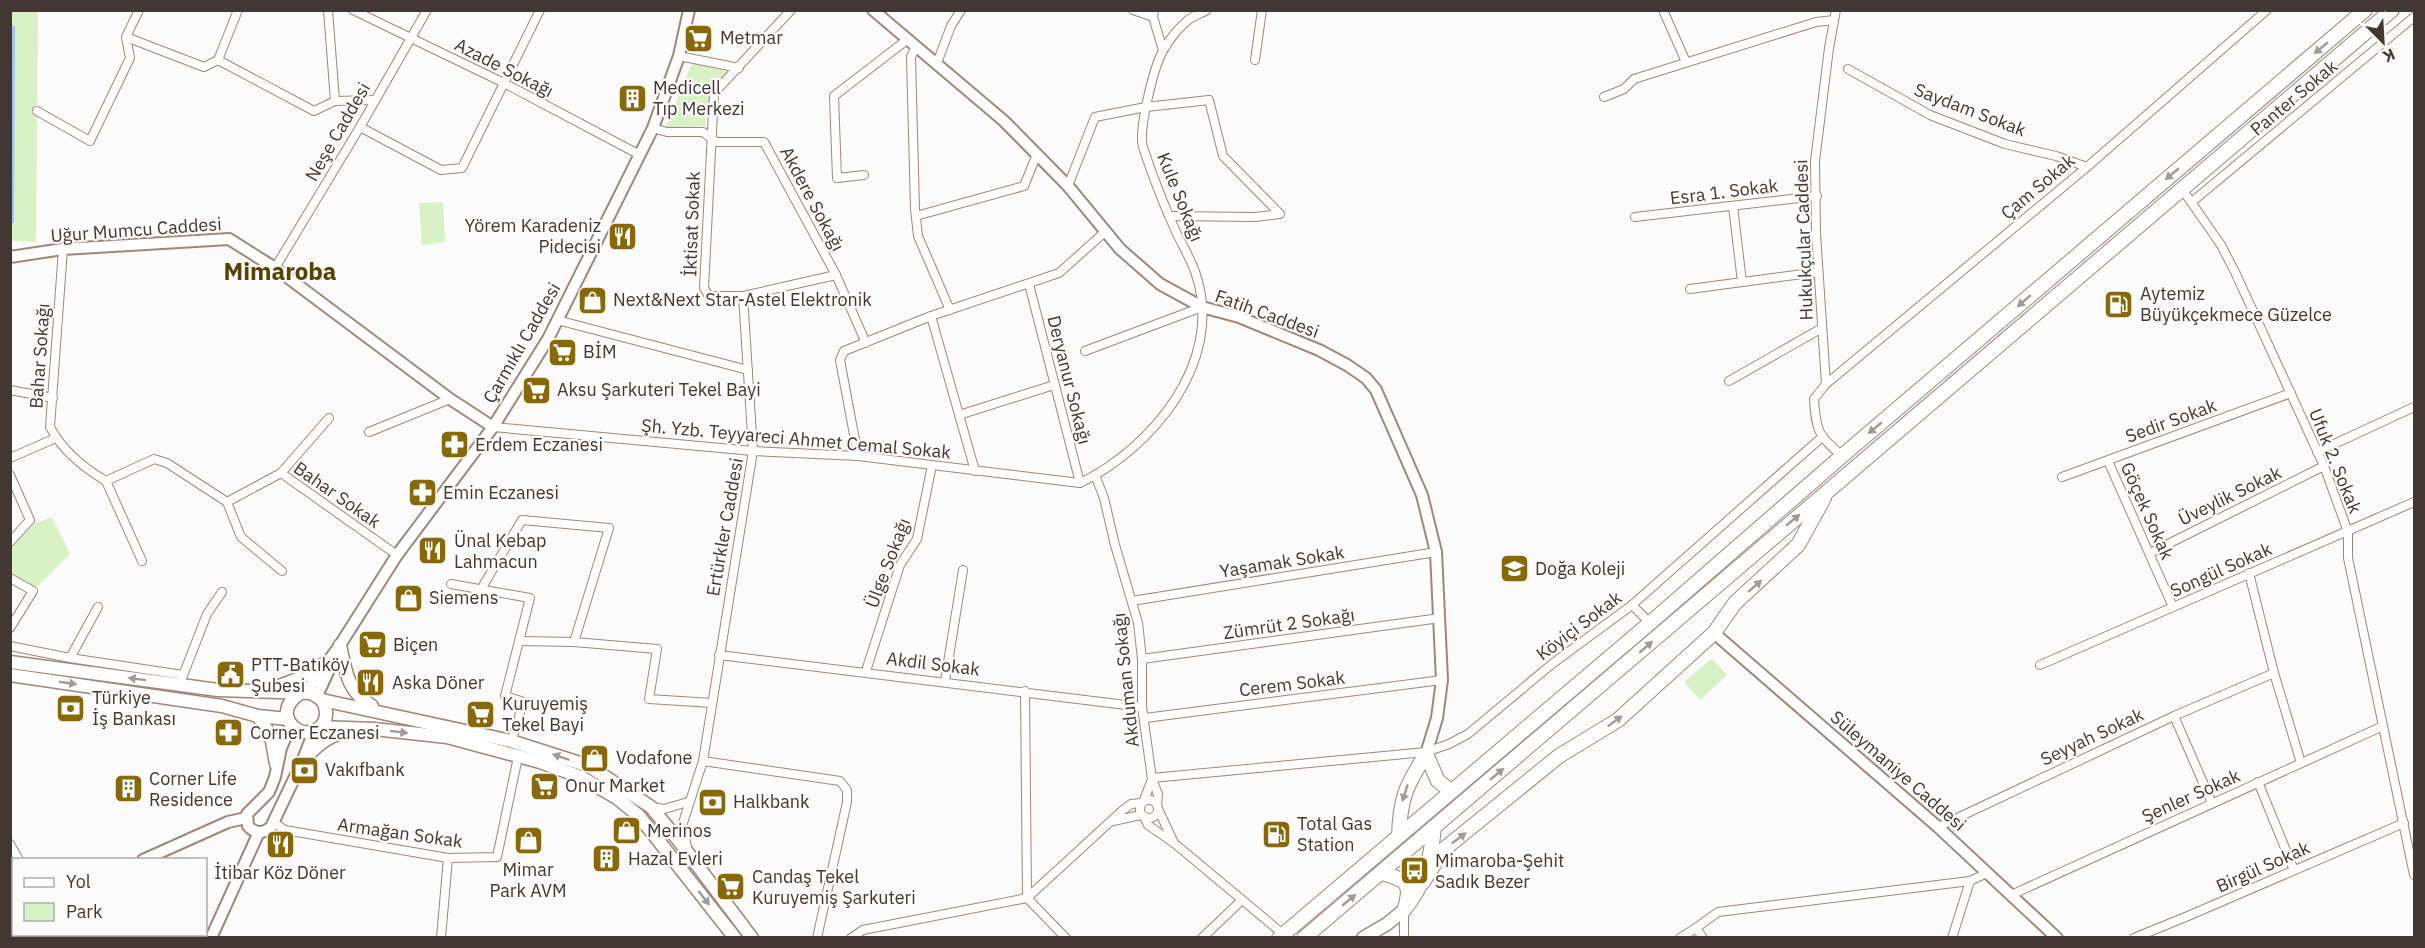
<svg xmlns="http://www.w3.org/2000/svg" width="2425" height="948" font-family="'IBM Plex Sans',sans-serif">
<rect width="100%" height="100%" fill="#fbfbfb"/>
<!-- green -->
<g fill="#d8f2c6">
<polygon points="11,11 38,11 36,242 11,241"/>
<polygon points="692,63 728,72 710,91 705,126 665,128"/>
<polygon points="443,202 445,242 422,245 419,203"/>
<polygon points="52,517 70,554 33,591 11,577 11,543 25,527"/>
<polygon points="1712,658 1727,675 1700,700 1684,682"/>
</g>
<!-- water -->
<polygon fill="#a3c4f3" points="11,25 15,26 14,223 11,223"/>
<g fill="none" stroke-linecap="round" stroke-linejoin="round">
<defs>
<g id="street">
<polyline points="328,10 335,101"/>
<polyline points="353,10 504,83 640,155"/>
<polyline points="791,10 714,93 704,288 709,296 743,296 836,275"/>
<polyline points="1133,10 1153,17"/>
<polyline points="1154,10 1153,17 1163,50"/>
<polyline points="1663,10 1686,62"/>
<path d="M 1836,10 L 1829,48 L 1815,161 L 1816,233 L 1826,384 L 1814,399 C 1816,431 1818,435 1842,456"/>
<polyline points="126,37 204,67 218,60 314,111 335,101 375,100"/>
<polyline points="916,46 911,57 915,209 918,236 950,310"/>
<polyline points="679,56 739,68"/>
<polyline points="218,60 238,10"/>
<polyline points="1255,60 1262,10"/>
<polyline points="937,63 951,26 961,10"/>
<polyline points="1848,69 1930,115 2005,144 2056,156 2087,167"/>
<polyline points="1604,97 1624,89 1634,79 1816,22 1834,20"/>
<polyline points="37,111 90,141 130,58 126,37 139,10"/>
<polyline points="360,127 441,170 462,168 540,10"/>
<polyline points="653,128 667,132 703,132 716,142 764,142 836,275 866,343"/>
<polyline points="864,175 837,178 834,96 908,39"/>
<polyline points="1068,186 1095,117 1146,107 1209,100 1223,156 1280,214 1255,217 1169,216"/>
<polyline points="2182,189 2221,245 2235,272 2324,466 2348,532 2348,558 2414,875"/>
<polyline points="2193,201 2414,17"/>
<polyline points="1733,206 1742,282"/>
<polyline points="916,216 1024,186 1037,154"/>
<polyline points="1635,217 1817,196"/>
<path d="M 63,249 L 50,427 C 62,450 84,468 106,481"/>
<polyline points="275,268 360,127 427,10"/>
<polyline points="1029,284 1080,483"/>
<polyline points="1690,289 1818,272"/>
<polyline points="931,316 975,471"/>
<polyline points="557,320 748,370"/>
<polyline points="1085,351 1202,307"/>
<polyline points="1729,381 1822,328"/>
<polyline points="1826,384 2087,167 2267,10"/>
<polyline points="10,390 53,398"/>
<polyline points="959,415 1054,385"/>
<path d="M 493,427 L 753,451 L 858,456 L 1080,483 C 1152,448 1223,363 1197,278 C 1193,262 1183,247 1176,232 C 1164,205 1152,175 1143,147 C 1138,130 1154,65 1164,49 C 1169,40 1179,28 1187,21 C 1192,16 1201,14 1207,10"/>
<polyline points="369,432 450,399"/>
<polyline points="2317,452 2414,407"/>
<polyline points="858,456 840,360 844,351 931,316 1059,273 1106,231"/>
<polyline points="10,458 56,438"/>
<polyline points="2108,461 2173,607"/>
<polyline points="281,473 329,418"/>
<polyline points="10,475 30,520 10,542"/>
<polyline points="1095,475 1104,498 1115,545 1138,623 1142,659 1142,707 1152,779 1158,794 1157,805"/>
<polyline points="2062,477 2291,393"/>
<polyline points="106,481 154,459 167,463 227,502"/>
<polyline points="106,481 142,561"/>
<polyline points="227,502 281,473 397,555"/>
<polyline points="227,502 241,537 282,571"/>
<polyline points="2150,553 2324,466"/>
<polyline points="2249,573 2274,673 2301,763"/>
<polyline points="10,578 33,591 10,628"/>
<polyline points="451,584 530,598 505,696 521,701 519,720 511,741"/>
<polyline points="480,591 522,520 609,528 574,642 657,649 649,699 712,703"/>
<polyline points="1132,601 1436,552"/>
<polyline points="1632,605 1650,623"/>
<polyline points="519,641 574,642"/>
<polyline points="10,646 70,658 183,675"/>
<polyline points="719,655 1142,707"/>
<polyline points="70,658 98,607"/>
<polyline points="1142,659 1440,618"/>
<polyline points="2040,665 2414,502"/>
<polyline points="866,671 900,565 917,539 932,465"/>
<polyline points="182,678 207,614 222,592"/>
<polyline points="945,681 963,570"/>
<polyline points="1025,691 1027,898 1066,938"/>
<polyline points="2174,716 2274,673"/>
<polyline points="1145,718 1442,680"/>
<polyline points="703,761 840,781 847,790 847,802 817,938"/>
<polyline points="1152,778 1426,752 1449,744 1468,734 1552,664 1632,605 1821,438"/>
<polyline points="2258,782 2294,870"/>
<circle cx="1149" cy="809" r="9"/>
<polyline points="1144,800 1152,779"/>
<polyline points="652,807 664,809 688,802"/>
<polyline points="1158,809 1174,843"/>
<polyline points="1144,817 1148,825 1174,843 1283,934"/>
<polyline points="1113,821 1141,815"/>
<polyline points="273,822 285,830 448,858 497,857 518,757"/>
<polyline points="1938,827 2174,716 2212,803"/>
<polyline points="10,844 19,860"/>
<polyline points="687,847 682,826 703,761 753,451 743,296"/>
<polyline points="2011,895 2383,726"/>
<polyline points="1404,910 1404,938"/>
<polyline points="1696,928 1718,912 1970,881 1987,873"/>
<polyline points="441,938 448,858"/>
<polyline points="851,938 863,930 1027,898 1123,810 1131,804 1141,803"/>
<polyline points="1202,938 1241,901"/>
<polyline points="1680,938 1696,928 1703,938"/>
<polyline points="1952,938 1970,881"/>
<polyline points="2134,938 2188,916 2404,823"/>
</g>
<g id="secondary">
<polyline points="873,10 1004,121 1068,186 1120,249 1160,284 1202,307 1239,317 1319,350 1347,365 1366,378 1376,390 1422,495 1436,552 1442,680 1437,718 1426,754"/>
<polyline points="10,257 63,249 229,239 275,268 450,399 493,427"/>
<polyline points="1714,633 1938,827 2057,938"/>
<polyline points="305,693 340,645 397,555 493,427 548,339 653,128 679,56 689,10"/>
<polyline points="317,696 332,663"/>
<path d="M 291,725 L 281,748 L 275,777 L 269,792 L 247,814 L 248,826 C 255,834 263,834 271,827 L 302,762 L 314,731"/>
<polyline points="143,860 228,822 246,818"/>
<polyline points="14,938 18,934"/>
<polyline points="211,938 259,832"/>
</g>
<g id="primary">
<path d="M 340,645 C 346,672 347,691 372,706"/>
<polyline points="10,662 218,690 311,693 322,700 511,741 589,766 651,807 679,841 752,938"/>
<polyline points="10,675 222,706 258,716 288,719"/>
<polyline points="268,690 300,678 327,662"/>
<path d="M 299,694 C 266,717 309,749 324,722 C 328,714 326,707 322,700"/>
<polyline points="258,716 271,736 276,764"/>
<polyline points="320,727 374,729 447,737 540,762 581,777 617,798 639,816 735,938"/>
<path d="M 302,762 C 315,747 326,737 344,732"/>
<polyline points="1363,938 1387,924 1404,910"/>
</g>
<g id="highway">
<polyline points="1426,754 1438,781 1451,791"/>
<path d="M 1399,836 C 1400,798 1406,786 1426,754"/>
<path d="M 1382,873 C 1404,880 1413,881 1405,908"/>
<polyline points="1423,882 1443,850 1559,756 1618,720 1714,633 1735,603 1798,545 1824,498"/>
<path d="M 1404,910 C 1425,884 1431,859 1434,827"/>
<polyline points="1279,938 1650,623 1842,456 2365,10"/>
<polyline points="1304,938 2392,10"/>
</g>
</defs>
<!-- street casing -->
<use href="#street" stroke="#a08779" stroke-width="10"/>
<!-- secondary casing -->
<use href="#secondary" stroke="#a08779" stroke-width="14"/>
<!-- primary casing -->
<use href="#primary" stroke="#a08779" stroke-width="15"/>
<!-- highway casing -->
<use href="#highway" stroke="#a08779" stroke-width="16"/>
<!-- street -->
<use href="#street" stroke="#fff" stroke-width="8"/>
<!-- secondary -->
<use href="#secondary" stroke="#fff" stroke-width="10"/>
<!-- primary -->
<use href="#primary" stroke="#fff" stroke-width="12"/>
<!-- highway -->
<use href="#highway" stroke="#fff" stroke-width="14"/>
</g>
<!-- one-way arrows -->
<defs><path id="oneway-solid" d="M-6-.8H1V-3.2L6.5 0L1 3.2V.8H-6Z" transform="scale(1.5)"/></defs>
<g fill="#a09b98">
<use href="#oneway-solid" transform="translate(2321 48) rotate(140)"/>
<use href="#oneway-solid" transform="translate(2172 174) rotate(140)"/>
<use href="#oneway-solid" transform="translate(2024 301) rotate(139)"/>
<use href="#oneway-solid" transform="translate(1875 428) rotate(140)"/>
<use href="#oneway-solid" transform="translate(1793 520) rotate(-40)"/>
<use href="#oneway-solid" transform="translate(1755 586) rotate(-41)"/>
<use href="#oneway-solid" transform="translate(1646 647) rotate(-41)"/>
<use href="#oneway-solid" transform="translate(137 679) rotate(-173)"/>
<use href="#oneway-solid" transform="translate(68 683) rotate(8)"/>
<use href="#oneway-solid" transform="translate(1615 721) rotate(-37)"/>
<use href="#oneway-solid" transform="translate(399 732) rotate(7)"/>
<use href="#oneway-solid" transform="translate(561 757) rotate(-161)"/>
<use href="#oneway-solid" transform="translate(1497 774) rotate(-40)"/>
<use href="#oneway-solid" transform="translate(1405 793) rotate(108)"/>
<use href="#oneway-solid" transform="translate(1459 838) rotate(-37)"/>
<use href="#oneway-solid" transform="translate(704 898) rotate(52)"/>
<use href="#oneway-solid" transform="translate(1349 900) rotate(-40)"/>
</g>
<!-- icons -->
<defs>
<symbol id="supermarket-square" viewBox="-11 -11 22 22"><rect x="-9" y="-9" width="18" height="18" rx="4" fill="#896907" stroke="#fbfbfb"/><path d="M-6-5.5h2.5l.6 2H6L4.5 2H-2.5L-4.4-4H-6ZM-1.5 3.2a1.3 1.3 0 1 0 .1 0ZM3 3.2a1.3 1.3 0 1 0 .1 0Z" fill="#fff"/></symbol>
<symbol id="building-square" viewBox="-11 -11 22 22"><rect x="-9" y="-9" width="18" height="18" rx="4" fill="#896907" stroke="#fbfbfb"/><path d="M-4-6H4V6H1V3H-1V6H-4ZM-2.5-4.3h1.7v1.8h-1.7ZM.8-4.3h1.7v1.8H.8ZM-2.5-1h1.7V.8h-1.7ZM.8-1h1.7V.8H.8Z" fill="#fff"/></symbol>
<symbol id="restaurant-square" viewBox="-11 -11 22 22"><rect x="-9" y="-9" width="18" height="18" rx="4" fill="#896907" stroke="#fbfbfb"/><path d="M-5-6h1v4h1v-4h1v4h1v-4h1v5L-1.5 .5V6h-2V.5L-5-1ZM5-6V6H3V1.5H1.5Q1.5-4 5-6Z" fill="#fff"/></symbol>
<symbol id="shop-square" viewBox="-11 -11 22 22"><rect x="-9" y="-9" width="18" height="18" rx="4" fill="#896907" stroke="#fbfbfb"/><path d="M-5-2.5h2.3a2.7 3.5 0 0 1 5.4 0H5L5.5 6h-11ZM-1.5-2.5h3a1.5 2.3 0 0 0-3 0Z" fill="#fff"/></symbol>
<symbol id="fuel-square" viewBox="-11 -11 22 22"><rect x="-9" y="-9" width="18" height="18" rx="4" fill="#896907" stroke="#fbfbfb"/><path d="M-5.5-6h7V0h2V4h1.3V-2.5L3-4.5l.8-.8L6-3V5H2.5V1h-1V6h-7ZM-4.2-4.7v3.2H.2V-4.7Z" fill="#fff"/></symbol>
<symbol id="pharmacy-square" viewBox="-11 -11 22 22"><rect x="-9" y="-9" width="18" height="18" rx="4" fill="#896907" stroke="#fbfbfb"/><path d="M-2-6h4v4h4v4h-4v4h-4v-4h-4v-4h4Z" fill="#fff"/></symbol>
<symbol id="school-square" viewBox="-11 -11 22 22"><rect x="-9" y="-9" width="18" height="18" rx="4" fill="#896907" stroke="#fbfbfb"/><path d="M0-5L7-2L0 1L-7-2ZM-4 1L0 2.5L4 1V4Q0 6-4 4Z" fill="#fff"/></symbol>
<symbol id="civic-square" viewBox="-11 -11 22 22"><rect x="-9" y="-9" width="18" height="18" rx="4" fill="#896907" stroke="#fbfbfb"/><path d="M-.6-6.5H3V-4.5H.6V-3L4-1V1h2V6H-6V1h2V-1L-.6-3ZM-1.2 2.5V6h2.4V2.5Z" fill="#fff"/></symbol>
<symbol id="bank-square" viewBox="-11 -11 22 22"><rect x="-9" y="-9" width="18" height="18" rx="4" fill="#896907" stroke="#fbfbfb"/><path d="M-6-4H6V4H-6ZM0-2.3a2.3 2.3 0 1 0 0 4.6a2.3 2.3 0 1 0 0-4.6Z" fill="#fff"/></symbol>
<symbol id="bus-square" viewBox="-11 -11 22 22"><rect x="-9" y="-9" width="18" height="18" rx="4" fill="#896907" stroke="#fbfbfb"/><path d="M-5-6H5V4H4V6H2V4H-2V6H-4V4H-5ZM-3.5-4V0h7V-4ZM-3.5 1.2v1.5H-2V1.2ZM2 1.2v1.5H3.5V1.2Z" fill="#fff"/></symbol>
</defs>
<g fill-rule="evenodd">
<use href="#supermarket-square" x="682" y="22" width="33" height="33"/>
<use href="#building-square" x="616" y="82" width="33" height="33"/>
<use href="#restaurant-square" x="606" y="220" width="33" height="33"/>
<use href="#shop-square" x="576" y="284" width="33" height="33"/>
<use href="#fuel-square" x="2102" y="288" width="33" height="33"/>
<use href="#supermarket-square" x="546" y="336" width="33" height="33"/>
<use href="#supermarket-square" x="520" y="374" width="33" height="33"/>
<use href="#pharmacy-square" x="438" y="428" width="33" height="33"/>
<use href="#pharmacy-square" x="406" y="476" width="33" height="33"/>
<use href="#restaurant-square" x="416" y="534" width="33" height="33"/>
<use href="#school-square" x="1498" y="552" width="33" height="33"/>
<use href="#shop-square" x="392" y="582" width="33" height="33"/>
<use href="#supermarket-square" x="356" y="628" width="33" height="33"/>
<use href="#civic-square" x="214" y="658" width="33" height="33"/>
<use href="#restaurant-square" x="354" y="666" width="33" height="33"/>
<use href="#bank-square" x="54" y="692" width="33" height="33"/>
<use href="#supermarket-square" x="464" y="698" width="33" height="33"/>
<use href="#pharmacy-square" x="212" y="716" width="33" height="33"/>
<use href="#shop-square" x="578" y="742" width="33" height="33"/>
<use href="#bank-square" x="288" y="754" width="33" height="33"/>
<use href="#supermarket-square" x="528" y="770" width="33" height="33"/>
<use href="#building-square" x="112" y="772" width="33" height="33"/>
<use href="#bank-square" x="696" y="786" width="33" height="33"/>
<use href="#shop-square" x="610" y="814" width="33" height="33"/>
<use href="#fuel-square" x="1260" y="818" width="33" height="33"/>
<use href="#shop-square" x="512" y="824" width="33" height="33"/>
<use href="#restaurant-square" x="264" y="828" width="33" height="33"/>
<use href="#building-square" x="590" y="842" width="33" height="33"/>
<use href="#bus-square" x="1398" y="854" width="33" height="33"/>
<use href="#supermarket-square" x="714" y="870" width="33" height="33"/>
</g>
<g text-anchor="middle" stroke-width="4.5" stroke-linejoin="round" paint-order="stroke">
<!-- poi labels -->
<g font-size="18" fill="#423732" stroke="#fbfbfb" text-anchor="start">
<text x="720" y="44">Metmar</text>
<text x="653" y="94">Medicell<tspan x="653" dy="21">Tıp Merkezi</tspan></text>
<text x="601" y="232" text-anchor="end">Yörem Karadeniz<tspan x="601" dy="21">Pidecisi</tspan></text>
<text x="2140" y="300">Aytemiz<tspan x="2140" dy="21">Büyükçekmece Güzelce</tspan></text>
<text x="613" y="306">Next&amp;Next Star-Astel Elektronik</text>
<text x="583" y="358">BİM</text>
<text x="557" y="396">Aksu Şarkuteri Tekel Bayi</text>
<text x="475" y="451">Erdem Eczanesi</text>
<text x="443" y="499">Emin Eczanesi</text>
<text x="454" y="547">Ünal Kebap<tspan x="454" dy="21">Lahmacun</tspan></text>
<text x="1535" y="575">Doğa Koleji</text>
<text x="429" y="604">Siemens</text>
<text x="393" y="651">Biçen</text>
<text x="251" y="671">PTT-Batıköy<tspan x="251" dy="21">Şubesi</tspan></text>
<text x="392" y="689">Aska Döner</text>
<text x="92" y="704">Türkiye<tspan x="92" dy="21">İş Bankası</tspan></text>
<text x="502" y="710">Kuruyemiş<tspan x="502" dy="21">Tekel Bayi</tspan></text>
<text x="250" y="739">Corner Eczanesi</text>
<text x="616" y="764">Vodafone</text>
<text x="325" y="776">Vakıfbank</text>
<text x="149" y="785">Corner Life<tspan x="149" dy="21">Residence</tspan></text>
<text x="565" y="792">Onur Market</text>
<text x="733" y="808">Halkbank</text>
<text x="1297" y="830">Total Gas<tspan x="1297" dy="21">Station</tspan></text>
<text x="647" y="837">Merinos</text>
<text x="628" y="865">Hazal Evleri</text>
<text x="1435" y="867">Mimaroba-Şehit<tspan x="1435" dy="21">Sadık Bezer</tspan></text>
<text x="528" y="876" text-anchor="middle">Mimar<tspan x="528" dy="21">Park AVM</tspan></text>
<text x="280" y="879" text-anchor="middle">İtibar Köz Döner</text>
<text x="752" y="883">Candaş Tekel<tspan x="752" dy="21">Kuruyemiş Şarkuteri</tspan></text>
</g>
<!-- street labels -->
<g font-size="18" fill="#423732" stroke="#fbfbfb">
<text transform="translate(504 68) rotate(27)" y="6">Azade Sokağı</text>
<text transform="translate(2294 98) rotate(-40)" y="6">Panter Sokak</text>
<text transform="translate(1970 110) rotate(21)" y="6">Saydam Sokak</text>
<text transform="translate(338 132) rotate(-60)" y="6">Neşe Caddesi</text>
<text transform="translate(2038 187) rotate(-40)" y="6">Çam Sokak</text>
<text transform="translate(1724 192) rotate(-7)" y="6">Esra 1. Sokak</text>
<text transform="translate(1180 197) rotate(68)" y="6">Kule Sokağı</text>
<text transform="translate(812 199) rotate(62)" y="6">Akdere Sokağı</text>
<text transform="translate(692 224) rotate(-88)" y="6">İktisat Sokak</text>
<text transform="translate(136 230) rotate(-4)" y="6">Uğur Mumcu Caddesi</text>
<text transform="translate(1804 240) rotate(-92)" y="6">Hukukçular Caddesi</text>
<text transform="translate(1267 314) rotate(20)" y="6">Fatih Caddesi</text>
<text transform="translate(522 343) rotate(-60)" y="6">Çarmıklı Caddesi</text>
<text transform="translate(40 356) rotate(-86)" y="6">Bahar Sokağı</text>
<text transform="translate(1069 380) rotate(76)" y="6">Deryanur Sokağı</text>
<text transform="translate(2171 421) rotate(-20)" y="6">Sedir Sokak</text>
<text transform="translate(796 439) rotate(5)" y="6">Şh. Yzb. Teyyareci Ahmet Cemal Sokak</text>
<text transform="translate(2335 461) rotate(68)" y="6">Ufuk 2. Sokak</text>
<text transform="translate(337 495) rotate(35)" y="6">Bahar Sokak</text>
<text transform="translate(2230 496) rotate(-26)" y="6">Üveylik Sokak</text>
<text transform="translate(2147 511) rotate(66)" y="6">Göçek Sokak</text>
<text transform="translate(725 527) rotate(-80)" y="6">Ertürkler Caddesi</text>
<text transform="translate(1282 562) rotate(-9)" y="6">Yaşamak Sokak</text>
<text transform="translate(888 563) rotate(-69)" y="6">Ülge Sokağı</text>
<text transform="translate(2221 570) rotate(-24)" y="6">Songül Sokak</text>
<text transform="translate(1289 624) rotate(-8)" y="6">Zümrüt 2 Sokağı</text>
<text transform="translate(1579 626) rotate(-37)" y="6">Köyiçi Sokak</text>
<text transform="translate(933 664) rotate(7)" y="6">Akdil Sokak</text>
<text transform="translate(1126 680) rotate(-96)" y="6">Akduman Sokağı</text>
<text transform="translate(1292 684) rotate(-7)" y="6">Cerem Sokak</text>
<text transform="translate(2092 737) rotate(-25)" y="6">Seyyah Sokak</text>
<text transform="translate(1898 771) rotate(41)" y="6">Süleymaniye Caddesi</text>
<text transform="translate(2191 796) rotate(-24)" y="6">Şenler Sokak</text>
<text transform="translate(400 833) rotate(8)" y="6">Armağan Sokak</text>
<text transform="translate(2263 867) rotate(-24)" y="6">Birgül Sokak</text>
</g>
<!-- district labels -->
<g font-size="24" font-weight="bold" fill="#574200" stroke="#fbfbfb">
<text x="280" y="280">Mimaroba</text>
</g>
</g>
<!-- border -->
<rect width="2425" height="948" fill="none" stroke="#423732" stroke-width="24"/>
<!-- legend -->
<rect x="12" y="858" width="195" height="78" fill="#fbfbfb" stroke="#b1adab" stroke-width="1.5"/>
<rect x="24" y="878" width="30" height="9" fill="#ffffff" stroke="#b1adab" stroke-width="1.5"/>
<text x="66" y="888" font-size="18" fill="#423732">Yol</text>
<rect x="24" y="903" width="30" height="18" fill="#d8f2c6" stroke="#b1adab" stroke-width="1.5"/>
<text x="66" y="918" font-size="18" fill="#423732">Park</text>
<!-- north arrow -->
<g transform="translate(2383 42) rotate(156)" stroke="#fbfbfb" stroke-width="4.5" paint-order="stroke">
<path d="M0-4.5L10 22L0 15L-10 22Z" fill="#423732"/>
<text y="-9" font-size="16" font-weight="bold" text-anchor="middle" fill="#423732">K</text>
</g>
</svg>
